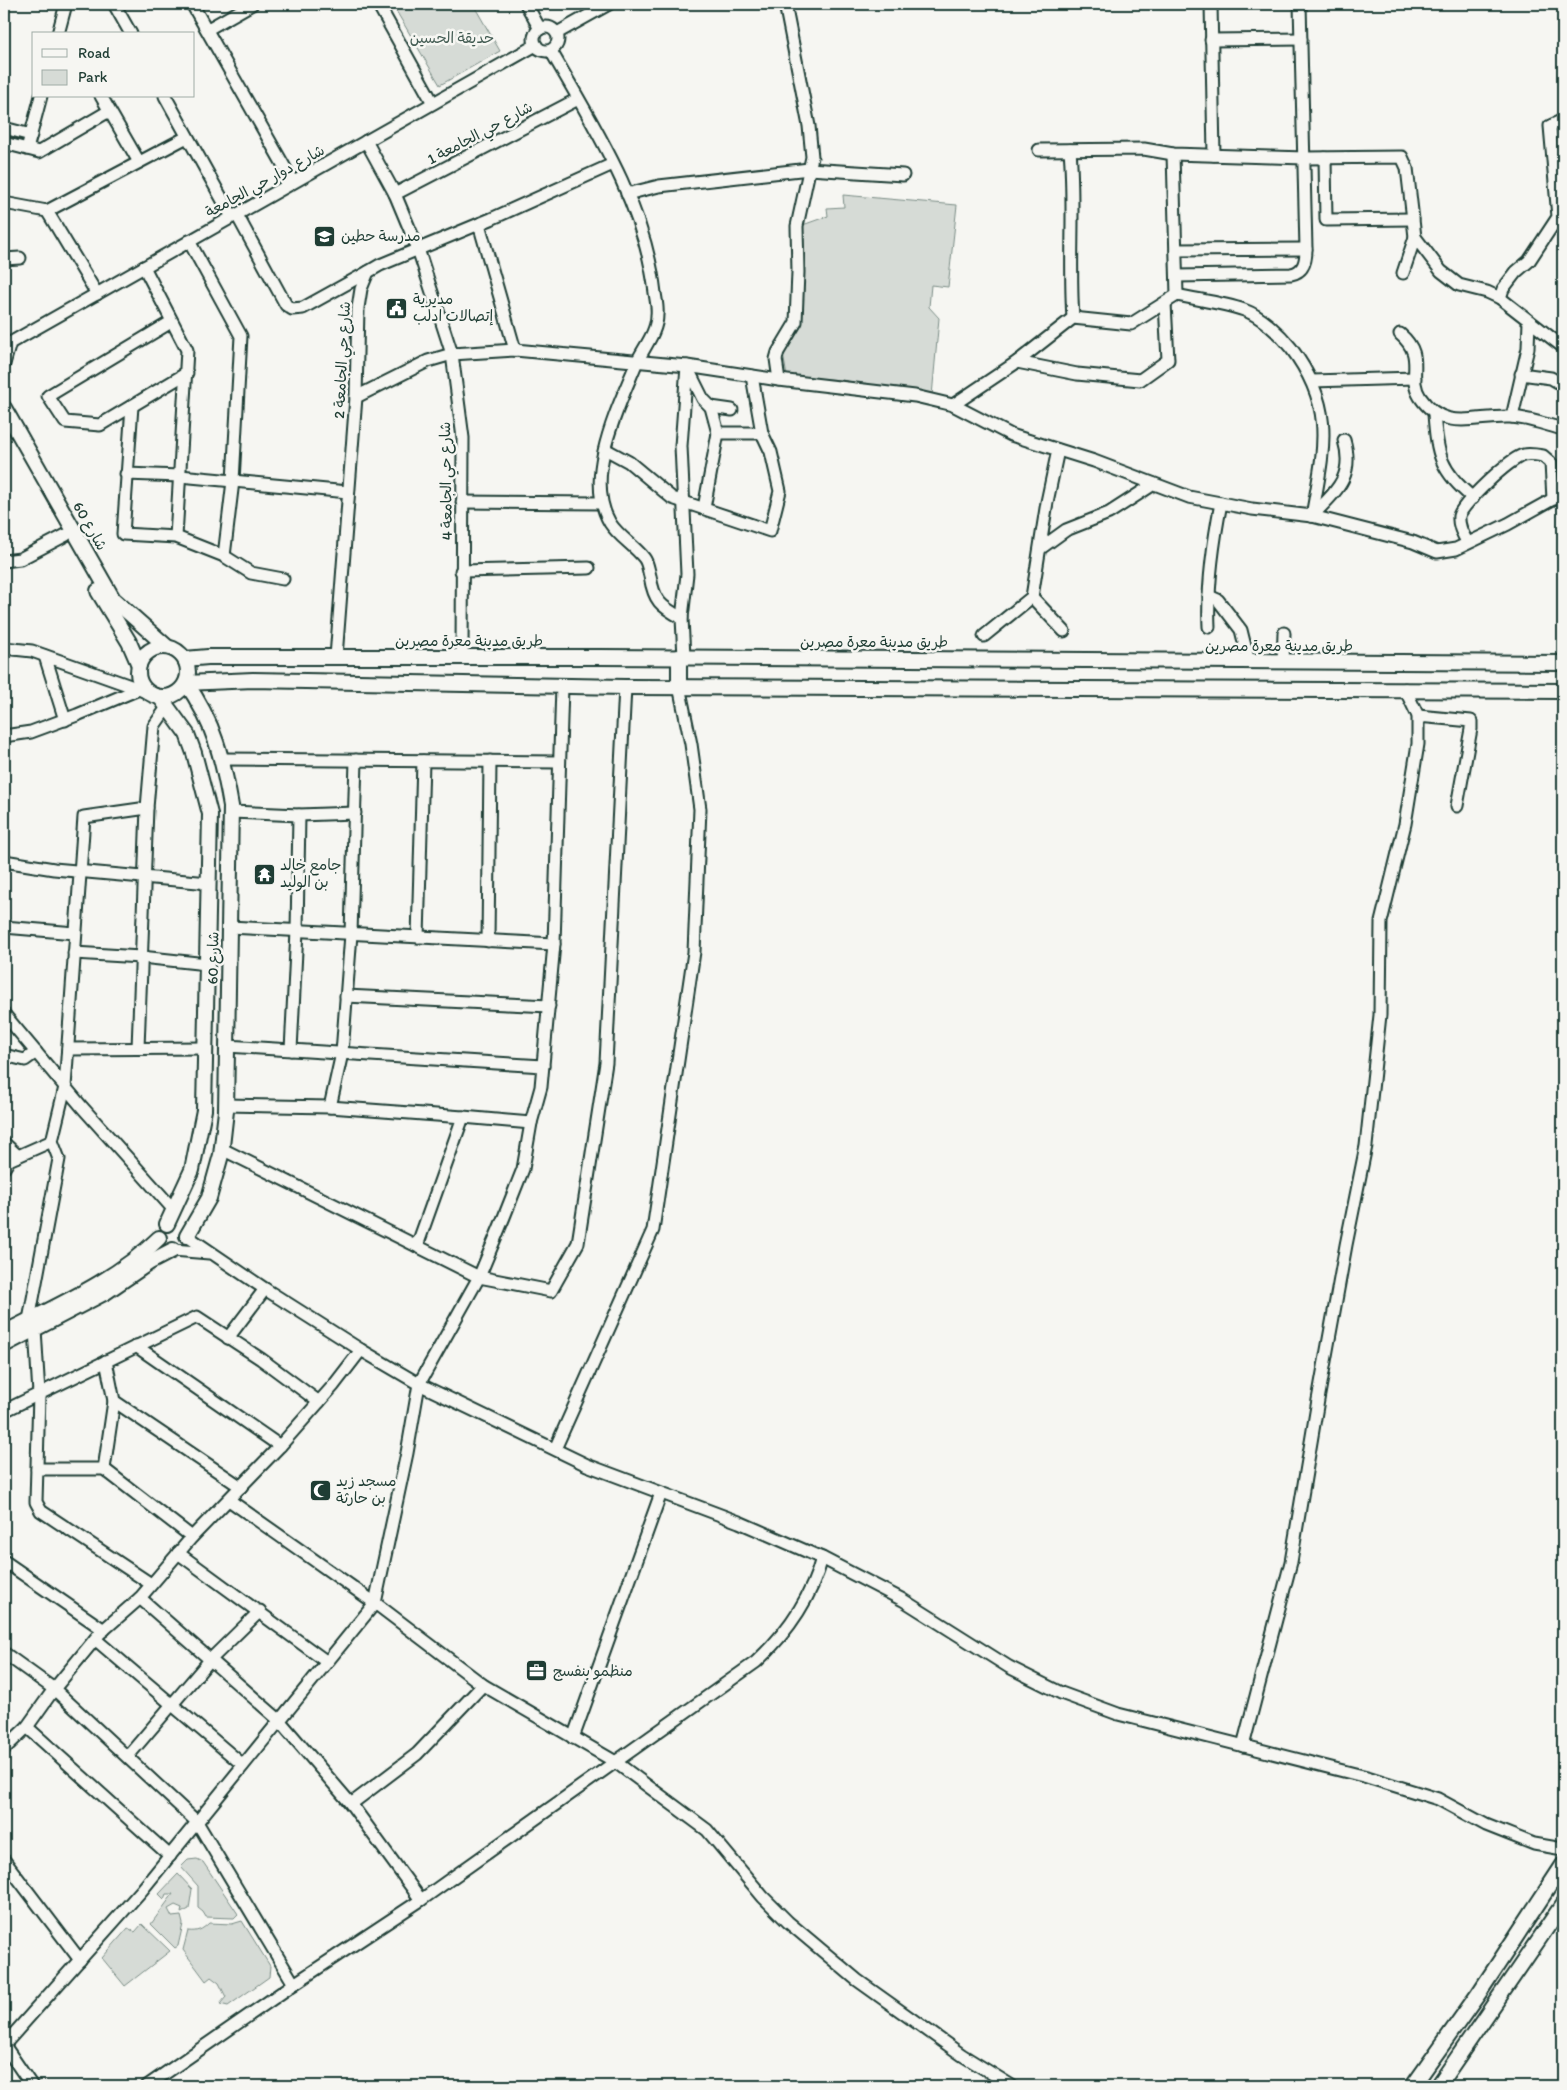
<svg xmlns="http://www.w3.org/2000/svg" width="1567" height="2090" font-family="Itim,'Playpen Sans Arabic',sans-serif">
<rect width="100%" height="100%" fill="#f6f6f2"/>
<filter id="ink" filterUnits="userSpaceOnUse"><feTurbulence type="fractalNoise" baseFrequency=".02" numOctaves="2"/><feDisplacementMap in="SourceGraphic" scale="10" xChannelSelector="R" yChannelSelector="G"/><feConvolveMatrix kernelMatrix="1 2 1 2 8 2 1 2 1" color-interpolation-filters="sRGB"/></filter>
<g filter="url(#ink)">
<!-- green -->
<g fill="#d6dbd6" stroke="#7a8c85">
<polygon points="392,4 473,4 500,51 440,85"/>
<polygon points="843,195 957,205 948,287 931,285 929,307 939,318 932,396 842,380 787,376 783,354 800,326 804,265 800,226 828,216 827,208 844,207"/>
<polygon points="197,1859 203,1862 238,1914 234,1918 206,1917 203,1912 198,1908 198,1886 181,1867 188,1860"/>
<polygon points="178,1874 192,1889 189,1909 181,1913 182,1908 175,1905 168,1909 172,1917 181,1916 183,1924 178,1946 175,1948 151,1924 173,1894 166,1894 164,1899 159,1894"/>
<path d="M 242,1921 L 270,1966 L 269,1977 L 228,2006 L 220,2004 L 226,1997 L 219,1983 L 211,1977 L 206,1981 L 183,1950 L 188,1931 C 197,1932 202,1930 209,1923 L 232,1924 Z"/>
<polygon points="142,1924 170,1951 125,1986 102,1958 128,1928 135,1932"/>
</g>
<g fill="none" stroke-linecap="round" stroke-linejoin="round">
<defs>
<g id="minor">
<polyline points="114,4 131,34"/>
<polyline points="192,4 293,182"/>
<polyline points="378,4 433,103"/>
<polyline points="526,4 540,29"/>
<polyline points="1211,4 1214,155"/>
<circle cx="546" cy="39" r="12"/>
<polyline points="208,29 252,4"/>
<polyline points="557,33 609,4"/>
<polyline points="58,34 66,4"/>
<polyline points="1211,40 1301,39"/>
<path d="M 551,51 C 594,126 645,205 655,293 C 656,300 658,308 657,315 C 657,333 643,348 636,364 C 618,408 583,477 610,523 C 619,537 634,545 644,558 C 648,563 648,569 650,576 C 654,601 660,606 682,618"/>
<polyline points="101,96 139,162"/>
<polyline points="165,96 232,217"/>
<polyline points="4,128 31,135"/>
<polyline points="366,141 395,194 418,249 452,354 463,438 462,657"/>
<polyline points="4,143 39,152 109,111"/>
<polyline points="27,149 41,96"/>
<polyline points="1039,150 1144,149 1173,154 1305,158 1402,157 1407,168 1415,237 1441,271 1459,285 1487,292 1500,298 1503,289 1516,272 1529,261 1558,217 1550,126 1563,120"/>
<path d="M 1070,150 C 1075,206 1069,262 1073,318"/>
<polyline points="1173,154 1177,295"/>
<polyline points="1325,158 1326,220 1413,219"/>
<polyline points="395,194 578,99"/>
<polyline points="627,194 659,186 809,169 903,175"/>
<polyline points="4,203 47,211 187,137"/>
<polyline points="47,211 97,294"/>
<polyline points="237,215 286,305 292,309 303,308 368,272"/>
<polyline points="479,224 515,350"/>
<polyline points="189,241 241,336 233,481 224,556"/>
<polyline points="1176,250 1306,249"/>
<polyline points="4,259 20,258"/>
<polyline points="144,267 187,350 176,537"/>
<polyline points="1403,273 1415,237"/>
<path d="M 1177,276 L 1291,274 C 1304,272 1306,261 1306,249 L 1300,4"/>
<polyline points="1500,298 1563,347"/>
<polyline points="171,322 48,396 65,422 100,425 187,373"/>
<path d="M 1400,334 C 1427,357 1406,375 1420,397 C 1445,434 1476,415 1511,417 C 1528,418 1547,425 1563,429"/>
<polyline points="1017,362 1077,374 1140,380 1168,360 1165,303"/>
<polyline points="4,364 10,343 536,45"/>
<polyline points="687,367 703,399 711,407 718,433 762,433 752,376"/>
<polyline points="1521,374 1551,378 1563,385"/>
<polyline points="779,380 776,359 778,352 796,322 798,272 797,226 812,157 809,126 785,4"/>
<polyline points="1312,381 1415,378"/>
<polyline points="356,397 428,361 452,354 515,350 687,366 779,380 915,396 953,405 1011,435 1094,461 1189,497 1252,509 1312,516 1413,542 1437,552 1456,549 1508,524 1553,499 1563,497"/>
<path d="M 953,405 L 1017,362 L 1073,318 L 1131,324 L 1177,295 C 1199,300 1223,303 1244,310 C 1261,316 1280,334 1291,348 C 1336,408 1324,448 1312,516"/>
<polyline points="132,406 123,534 176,537 224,556 251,573 283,579"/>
<polyline points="711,407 732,410"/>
<path d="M 1434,414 C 1437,454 1440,471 1473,498"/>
<polyline points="1512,417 1528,348 1529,321"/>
<polyline points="605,449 629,462 672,498 770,531 780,491 771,452 762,433"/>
<polyline points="126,474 180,476 348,492"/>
<polyline points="462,502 601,503"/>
<polyline points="704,508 718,433"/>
<path d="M 1312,516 C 1336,491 1355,477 1344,440"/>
<path d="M 1467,542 C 1463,534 1458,526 1459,516 C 1462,504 1511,457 1524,455 C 1529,454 1537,455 1543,456 L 1551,463 L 1553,499"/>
<polyline points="1041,548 1066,530 1109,513 1154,484"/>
<polyline points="4,561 20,559 66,535"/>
<polyline points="461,571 589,568"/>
<polyline points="1209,596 1218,600 1241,630 1249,662"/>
<polyline points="1032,597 1064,631"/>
<path d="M 1209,627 C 1207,585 1213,544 1221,503"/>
<polyline points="984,636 1032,597 1047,502 1058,450"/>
<polyline points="4,648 32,651 139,689"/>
<polyline points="45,656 65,720"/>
<polyline points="336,657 356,397 358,308 361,289 368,272 380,265 491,219 613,164"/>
<polyline points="684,657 682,618 687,574 681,446 687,366"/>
<polyline points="1283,662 1284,633"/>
<polyline points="1418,716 1471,721 1471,729 1457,806"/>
<polyline points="4,736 31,732 77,715 139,689 152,695"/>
<polyline points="223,759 559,762"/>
<polyline points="231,812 299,815 355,813"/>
<polyline points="4,861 54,869 209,883"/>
<polyline points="4,927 75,933"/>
<polyline points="230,927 554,944"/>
<polyline points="418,937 423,761"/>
<polyline points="488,941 490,761"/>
<polyline points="74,953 141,957 207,964"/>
<polyline points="346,996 549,1006"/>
<polyline points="4,1014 82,1107 174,1210"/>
<polyline points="227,1046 543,1066"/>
<polyline points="138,1048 147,808 154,726 168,706"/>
<polyline points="68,1049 206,1048"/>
<polyline points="291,1050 297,931 299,815"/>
<polyline points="4,1055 25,1060 36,1052"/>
<polyline points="226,1105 330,1107 463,1117 417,1246"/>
<polyline points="330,1107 342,1053 351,934 356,760"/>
<polyline points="463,1117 531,1123"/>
<polyline points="4,1143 18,1156"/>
<polyline points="222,1149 479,1277 551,1291 578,1243 606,1063 625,687"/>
<polyline points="4,1168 9,1160 52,1141 65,1087 84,817 147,808"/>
<polyline points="187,1236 265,1289 361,1350 419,1384 587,1465 739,1522 822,1558 903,1600 1009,1667 1061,1693 1118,1714 1367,1777 1438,1799 1486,1825 1534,1844 1563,1849"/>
<polyline points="173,1250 209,1253"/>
<polyline points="29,1320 59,1159 52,1141"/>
<polyline points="35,1329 39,1394 36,1502 41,1511 151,1584"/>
<polyline points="228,1338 265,1289"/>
<polyline points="136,1346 280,1446"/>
<polyline points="106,1361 114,1401 241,1487"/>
<polyline points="4,1411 197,1317 261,1359 319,1402"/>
<polyline points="555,1449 653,1230 694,952 700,809 691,744 679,686"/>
<polyline points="37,1469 104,1469 192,1537"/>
<polyline points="104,1469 114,1401"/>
<polyline points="229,1500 375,1603 483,1685 614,1761 707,1830 763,1897 788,1922 857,1980 962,2055 1012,2086"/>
<polyline points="178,1553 327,1662"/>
<polyline points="4,1561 104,1630"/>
<polyline points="140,1598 279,1720 351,1804 417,1754 483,1685"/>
<polyline points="95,1639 243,1765"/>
<polyline points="4,1653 54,1689 197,1822 294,1984"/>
<polyline points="27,1727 170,1856"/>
<polyline points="573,1738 661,1493"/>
<polyline points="1243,1746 1291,1562 1318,1400 1346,1245 1366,1146 1380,1015 1381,922 1405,824 1418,744 1418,716 1405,689"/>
<polyline points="4,1749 27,1727 54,1689 100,1633 140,1598 192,1537 280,1446 334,1385 361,1350"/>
<polyline points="128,1756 210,1660 260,1611"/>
<polyline points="351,1804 421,1900"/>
<polyline points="4,1860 80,1960"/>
<polyline points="4,2045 142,1890 375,1603 407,1453 419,1384 479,1277 504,1217 523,1169 531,1123 541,1087 554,944 562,686"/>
<polyline points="4,2045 32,2086"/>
<path d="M 147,2086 L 294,1984 L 421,1900 L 756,1662 C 787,1633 811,1599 822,1558"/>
</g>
<g id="major">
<polyline points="4,408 113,599 166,646"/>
<polyline points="98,591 129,642 139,665"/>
<circle cx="163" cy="672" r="25"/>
<polyline points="679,657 679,686"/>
<polyline points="185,659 208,657 601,657 1563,663"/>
<polyline points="186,683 253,680 625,687 1563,691"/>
<path d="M 186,683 C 214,722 223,760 231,806 L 226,1111 L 221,1155 L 209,1198 L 187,1236"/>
<polyline points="160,697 187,734 194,753 210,814 204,1110 192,1170 167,1224"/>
<path d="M 4,1333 C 56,1306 117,1280 159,1238"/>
<polyline points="4,1345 106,1292 150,1262 173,1250"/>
<polyline points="1413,2086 1479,1993 1563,1865"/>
<polyline points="1438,2086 1563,1904"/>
</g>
</defs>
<!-- minor casing -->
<use href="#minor" stroke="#1f3d34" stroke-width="15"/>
<!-- major casing -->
<use href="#major" stroke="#1f3d34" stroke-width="18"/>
<!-- minor -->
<use href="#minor" stroke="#f6f6f2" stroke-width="11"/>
<!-- major -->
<use href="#major" stroke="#f6f6f2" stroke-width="14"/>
</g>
</g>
<!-- icons -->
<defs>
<symbol id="school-square" viewBox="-11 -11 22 22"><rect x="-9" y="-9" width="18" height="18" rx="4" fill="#1f3d34" stroke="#f6f6f2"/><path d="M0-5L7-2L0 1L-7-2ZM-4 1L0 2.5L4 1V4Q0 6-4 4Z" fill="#fff"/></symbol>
<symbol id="civic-square" viewBox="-11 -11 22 22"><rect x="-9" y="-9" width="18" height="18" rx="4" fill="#1f3d34" stroke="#f6f6f2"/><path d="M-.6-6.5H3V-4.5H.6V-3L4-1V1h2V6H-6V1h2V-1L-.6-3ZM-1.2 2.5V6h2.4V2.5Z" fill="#fff"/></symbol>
<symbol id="temple-square" viewBox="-11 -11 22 22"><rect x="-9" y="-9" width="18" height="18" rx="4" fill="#1f3d34" stroke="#f6f6f2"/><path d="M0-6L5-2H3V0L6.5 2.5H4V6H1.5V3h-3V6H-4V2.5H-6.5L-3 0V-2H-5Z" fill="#fff"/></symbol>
<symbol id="mosque-square" viewBox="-11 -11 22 22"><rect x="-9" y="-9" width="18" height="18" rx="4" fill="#1f3d34" stroke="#f6f6f2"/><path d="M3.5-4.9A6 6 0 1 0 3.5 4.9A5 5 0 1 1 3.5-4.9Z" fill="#fff"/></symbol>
<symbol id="office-square" viewBox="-11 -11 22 22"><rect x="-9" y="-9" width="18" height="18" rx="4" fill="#1f3d34" stroke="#f6f6f2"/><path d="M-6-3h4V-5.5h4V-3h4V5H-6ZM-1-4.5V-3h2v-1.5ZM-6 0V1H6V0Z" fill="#fff"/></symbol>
</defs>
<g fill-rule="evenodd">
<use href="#school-square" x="312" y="224" width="25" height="25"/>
<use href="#civic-square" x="384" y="296" width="25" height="25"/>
<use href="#temple-square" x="252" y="862" width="25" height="25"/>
<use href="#mosque-square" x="308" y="1478" width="25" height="25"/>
<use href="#office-square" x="524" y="1658" width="25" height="25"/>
</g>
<g text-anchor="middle" stroke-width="5" stroke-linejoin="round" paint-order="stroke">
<!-- park labels -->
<g font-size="15" fill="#445d54" stroke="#f6f6f2">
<text x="452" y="43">حديقة الحسين</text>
</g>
<!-- street labels -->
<g font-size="15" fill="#1f3d34" stroke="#f6f6f2">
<text transform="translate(480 133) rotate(-28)" y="5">شارع حي الجامعة 1</text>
<text transform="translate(265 181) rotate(-29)" y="5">شارع دوار حي الجامعة</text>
<text transform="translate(342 360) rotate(-87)" y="5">شارع حي الجامعة 2</text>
<text transform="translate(446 481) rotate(-91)" y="5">شارع حي الجامعة 4</text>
<text transform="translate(90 526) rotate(60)" y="5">شارع 60</text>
<text x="469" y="646">طريق مدينة معرة مصرين</text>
<text x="874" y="647">طريق مدينة معرة مصرين</text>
<text x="1279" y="651">طريق مدينة معرة مصرين</text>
<text transform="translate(213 958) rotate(-89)" y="5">شارع 60</text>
</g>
<!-- poi labels -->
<g font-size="15" fill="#1f3d34" stroke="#f6f6f2" text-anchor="start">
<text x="341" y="241">مدرسة حطين</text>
<text x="413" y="304">مديرية<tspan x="413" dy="17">إتصالات ادلب</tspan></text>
<text x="280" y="870">جامع خالد<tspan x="280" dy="17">بن الوليد</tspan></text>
<text x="336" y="1486">مسجد زيد<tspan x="336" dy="17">بن حارثة</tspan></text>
<text x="553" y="1676">منظمو بنفسج</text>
</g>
</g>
<!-- margin -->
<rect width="1567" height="2090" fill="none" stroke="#f6f6f2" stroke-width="20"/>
<rect x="10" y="10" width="1547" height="2070" fill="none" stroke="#1f3d34" stroke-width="2" filter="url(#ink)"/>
<!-- legend -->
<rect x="32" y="32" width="162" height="65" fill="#f6f6f2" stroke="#a0aca6"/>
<rect x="42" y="49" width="25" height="8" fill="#f6f6f2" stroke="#a0aca6"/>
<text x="78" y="58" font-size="15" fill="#1f3d34">Road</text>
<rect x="42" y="70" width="25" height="15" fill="#d6dbd6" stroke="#a0aca6"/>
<text x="78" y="82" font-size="15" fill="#1f3d34">Park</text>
</svg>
